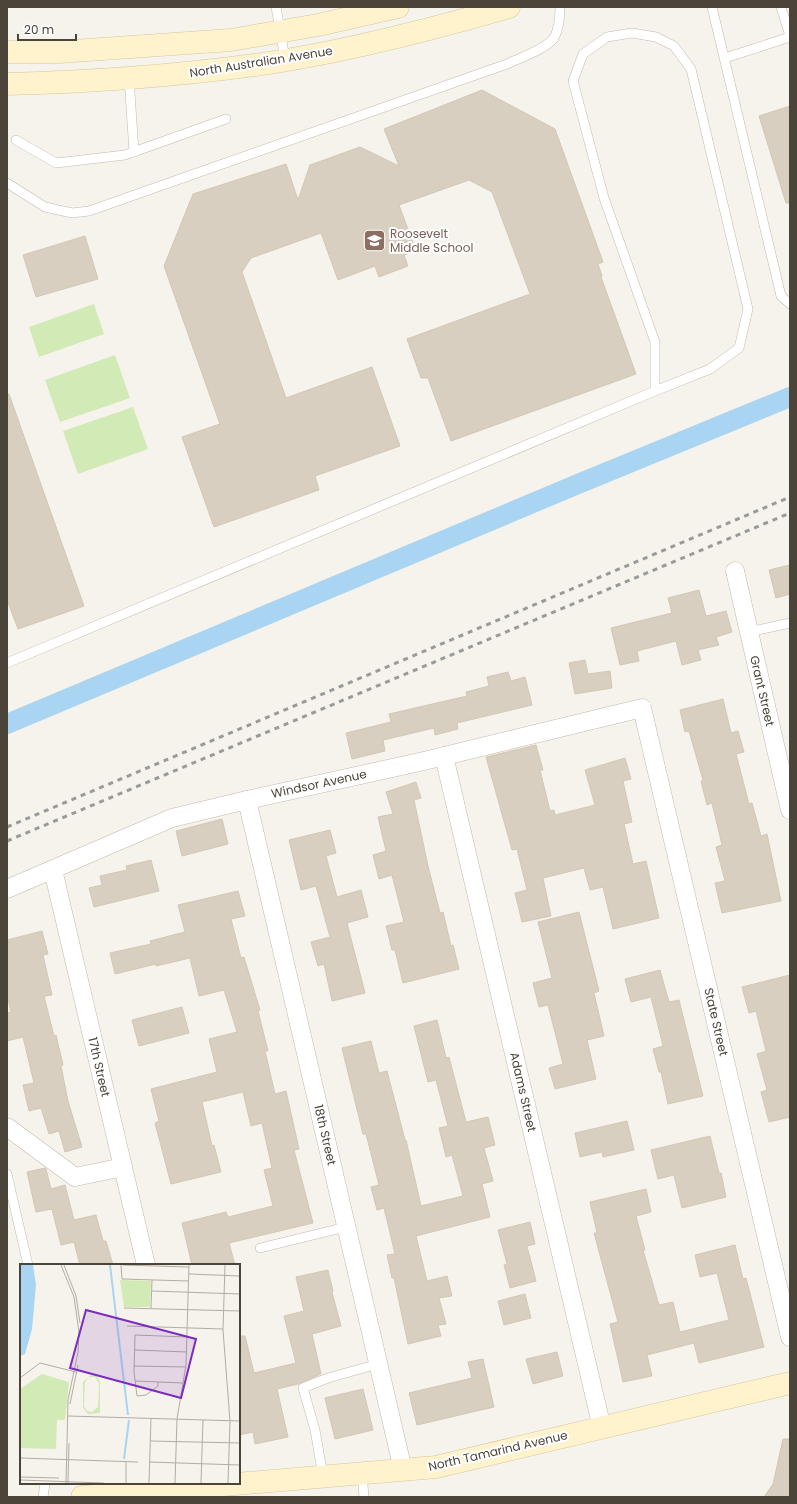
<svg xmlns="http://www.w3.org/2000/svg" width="797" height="1504" font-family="Poppins,sans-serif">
<rect width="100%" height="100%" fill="#f6f3ec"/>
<!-- green -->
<g fill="#d2eab5">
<polygon points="94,304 104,334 39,357 29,327"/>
<polygon points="115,355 130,398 60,422 45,380"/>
<polygon points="133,407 148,449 78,474 63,431"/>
</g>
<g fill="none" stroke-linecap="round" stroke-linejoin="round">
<!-- canal -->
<polyline stroke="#a9d4f2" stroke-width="20" points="7,724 578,484 790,397"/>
</g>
<!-- building -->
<g fill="#d8cfc1" stroke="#d3c7b4">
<polygon points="482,90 555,129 603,262 598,264 602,276 601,277 636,374 451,441 428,378 421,378 407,339 530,294 492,192 469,180 399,205 416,251 404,255 408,266 379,277 375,266 338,280 321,233 251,258 242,272 286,398 372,367 400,446 315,476 319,490 214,527 182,437 220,424 164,266 193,194 286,164 298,200 310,165 360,147 399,166 384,129"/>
<polygon points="790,106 790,203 786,203 759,116"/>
<polygon points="85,236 98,279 36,297 23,255"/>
<polygon points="7,394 9,394 84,606 18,629 7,600"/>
<polygon points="790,565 790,594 776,598 769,570"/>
<polygon points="699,590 706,616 726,611 732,632 716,637 719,645 698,650 701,660 682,665 676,641 637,651 639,661 620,665 611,628 672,613 668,598"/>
<polygon points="585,660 588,674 610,671 612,688 575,694 569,663"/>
<polygon points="508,672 511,681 525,677 532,705 457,723 458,729 435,735 434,728 383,740 385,751 352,759 346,733 391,722 389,714 467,696 466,692 489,686 487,677"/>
<polygon points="723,699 731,733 738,731 744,752 736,754 749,804 752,803 761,836 767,834 781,901 722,913 715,883 725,881 716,847 722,845 712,803 707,805 701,781 703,780 689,731 685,732 680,710"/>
<polygon points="536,745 543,770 540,770 550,811 554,810 555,815 595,805 585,770 625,758 631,779 623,781 632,822 624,824 633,864 646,861 659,918 613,929 603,887 590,890 584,868 543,878 551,916 522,922 515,893 527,890 517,849 512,850 486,757"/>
<polygon points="416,782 421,798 414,800 428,866 440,913 443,912 451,946 453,945 459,969 403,983 395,950 392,950 386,926 404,922 392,875 379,879 373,855 386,851 378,817 393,814 386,792"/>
<polygon points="222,819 228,844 182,856 176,831"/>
<polygon points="330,830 336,853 326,856 337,897 361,890 368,917 347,923 365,993 332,1001 324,964 318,966 311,942 330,937 316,886 301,890 289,840"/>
<polygon points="151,860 159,891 94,907 89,888 102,885 100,876 127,870 126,866"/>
<polygon points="238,891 245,916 231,919 241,958 244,957 260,1010 258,1011 268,1051 265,1051 275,1094 286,1091 299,1149 294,1150 313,1223 229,1243 235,1265 192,1265 182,1223 226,1212 228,1217 273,1206 264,1170 272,1168 262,1123 251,1126 243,1092 202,1102 212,1146 214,1145 221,1172 171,1184 155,1123 159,1121 151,1089 217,1072 209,1039 237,1032 224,990 199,996 190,958 156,966 156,964 115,974 110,953 151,944 150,941 185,932 178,905"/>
<polygon points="579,912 599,991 594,993 604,1036 587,1040 596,1079 555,1089 549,1068 563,1064 548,1005 539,1007 533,983 552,978 538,922"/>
<polygon points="42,931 48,954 43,955 52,995 44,996 54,1036 56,1035 63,1065 61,1066 68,1101 82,1147 65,1152 59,1131 49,1134 41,1108 29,1111 23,1085 34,1083 23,1037 7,1041 7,1013 11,1012 7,995 7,940"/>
<polygon points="660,970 669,1002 679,1000 703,1096 668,1104 661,1072 659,1072 653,1049 663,1046 651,997 631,1002 625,979"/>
<polygon points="790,975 790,1117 769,1122 761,1092 767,1090 757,1054 766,1051 756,1011 749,1013 742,987"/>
<polygon points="182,1007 189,1033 139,1046 132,1020"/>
<polygon points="437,1020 446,1058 449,1057 466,1122 488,1117 495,1145 484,1148 493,1181 482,1184 490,1217 416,1236 427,1281 447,1276 452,1296 439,1298 446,1324 438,1325 441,1336 408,1344 394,1278 392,1278 387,1255 395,1254 384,1208 377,1210 371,1187 379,1185 366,1134 363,1134 342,1048 371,1041 379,1073 387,1071 405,1140 406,1140 421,1206 463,1196 452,1155 446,1157 439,1128 448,1126 436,1080 428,1082 414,1026"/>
<polygon points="627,1121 634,1150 603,1157 602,1152 580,1157 575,1133"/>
<polygon points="710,1136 719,1173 721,1173 726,1197 682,1208 674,1175 658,1179 651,1150"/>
<polygon points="45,1168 46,1169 51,1189 65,1185 74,1220 96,1215 103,1241 106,1241 113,1265 80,1265 74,1242 61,1245 52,1209 36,1212 27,1172"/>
<polygon points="646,1189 651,1212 636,1216 645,1250 643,1250 659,1305 673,1302 680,1332 729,1320 717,1273 700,1277 695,1255 735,1245 743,1279 746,1278 764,1347 699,1363 694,1343 647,1355 652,1376 623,1382 610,1324 618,1322 594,1233 597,1233 590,1202"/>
<polygon points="530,1222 535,1244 527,1246 536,1281 510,1288 504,1265 507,1264 498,1230"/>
<polygon points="328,1270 333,1291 332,1292 341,1326 312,1334 321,1374 298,1384 277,1389 288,1437 255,1444 253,1432 239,1435 239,1336 245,1336 254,1373 296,1363 284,1316 304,1311 296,1277"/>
<polygon points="525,1294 531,1318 504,1325 498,1301"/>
<polygon points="557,1352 563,1376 533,1384 526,1359"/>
<polygon points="483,1359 494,1407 417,1425 409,1393 472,1378 468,1362"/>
<polygon points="363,1389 373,1430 335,1439 325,1398"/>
<polygon points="783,1439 790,1439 790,1497 764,1497 773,1484"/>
</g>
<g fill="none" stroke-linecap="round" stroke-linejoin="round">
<defs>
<g id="lane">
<polyline points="276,7 285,59"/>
<polyline points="712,7 781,296 790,304"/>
<polyline points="781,7 790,36"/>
<polyline points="725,58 790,37"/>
<polyline points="129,78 134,152"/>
<polyline points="16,140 56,163 125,155 226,119"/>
<path d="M 7,183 L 45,207 L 72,213 L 89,211 L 507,64 C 520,58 546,49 554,38 C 559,29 560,17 560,7"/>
<polyline points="749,632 790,623"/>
<polyline points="7,663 655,391 710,369 739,348 748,309 691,69 674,46 656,37 632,33 607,37 583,54 573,81 604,198 655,342 655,391"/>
<polyline points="7,1174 28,1265"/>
<polyline points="260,1248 346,1227"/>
<polyline points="362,1473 364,1497"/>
<polyline points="323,1476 315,1430 303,1388 328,1378 378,1364"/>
<polyline points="43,1497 45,1483"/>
</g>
<g id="street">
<polyline points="735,571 790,810"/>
<polyline points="444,756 602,1428"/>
<polyline points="247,800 403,1470"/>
<polyline points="53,870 146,1265"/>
<polyline points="7,889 172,818 247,800 424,761 642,708 790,1337"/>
<polyline points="7,1127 75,1177 123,1167"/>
</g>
<g id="secondary">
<polyline points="7,52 59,52 231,40 318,25 398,7"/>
<path d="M 7,84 C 90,82 172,76 255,65 C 341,53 426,31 509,7"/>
<polyline points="82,1497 436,1467 790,1383"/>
</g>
</defs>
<!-- lane casing -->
<use href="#lane" stroke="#c2bbae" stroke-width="10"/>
<!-- street casing -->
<use href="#street" stroke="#c2bbae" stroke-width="19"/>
<!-- secondary casing -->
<use href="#secondary" stroke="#d6c79b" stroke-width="23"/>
<!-- lane -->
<use href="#lane" stroke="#fff" stroke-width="9"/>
<!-- street -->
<use href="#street" stroke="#fff" stroke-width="18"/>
<!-- secondary -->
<use href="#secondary" stroke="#fff3cd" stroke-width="22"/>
<!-- rail -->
<g stroke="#9a9a9a" stroke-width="3" stroke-dasharray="5 5" stroke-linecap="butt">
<polyline points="7,827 790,497"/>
<polyline points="7,841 790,513"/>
</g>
</g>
<!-- icons -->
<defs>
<symbol id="school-square" viewBox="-11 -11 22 22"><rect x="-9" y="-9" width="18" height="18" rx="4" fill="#8d6e63" stroke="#fff"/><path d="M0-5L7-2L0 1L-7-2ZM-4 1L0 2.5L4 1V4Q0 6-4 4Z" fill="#fff"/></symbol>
</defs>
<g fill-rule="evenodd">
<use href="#school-square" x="362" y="228" width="25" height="25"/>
</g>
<g text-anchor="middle" stroke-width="4" stroke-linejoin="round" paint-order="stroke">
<!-- street labels -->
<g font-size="12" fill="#4b4439" stroke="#fff">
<text transform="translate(261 62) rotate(-9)" y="4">North Australian Avenue</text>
<text transform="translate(762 691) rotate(77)" y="4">Grant Street</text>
<text transform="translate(319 784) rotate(-12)" y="4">Windsor Avenue</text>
<text transform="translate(716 1022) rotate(77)" y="4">State Street</text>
<text transform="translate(99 1067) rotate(77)" y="4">17th Street</text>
<text transform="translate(523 1092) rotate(77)" y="4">Adams Street</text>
<text transform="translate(325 1135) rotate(77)" y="4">18th Street</text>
<text transform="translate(498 1451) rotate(-13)" y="4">North Tamarind Avenue</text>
</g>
<!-- education labels -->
<g font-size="12" fill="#785e54" stroke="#fff" text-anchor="start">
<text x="390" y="238">Roosevelt<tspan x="390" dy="14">Middle School</tspan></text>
</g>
</g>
<!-- overview -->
<g transform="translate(20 1264)">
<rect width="220" height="220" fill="#f6f3ec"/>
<path d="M 100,16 L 131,17 L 130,43 L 104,43 ZM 22,110 L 49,118 L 45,156 L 37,156 L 36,185 L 0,184 L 0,125 ZM 71,111 L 76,112 L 80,117 L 80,149 L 68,150 L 63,144 L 63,118 ZM 69,113 L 75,113 L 79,119 L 78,143 L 72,148 L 67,147 L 64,142 L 65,118 Z" fill="#d2eab5" fill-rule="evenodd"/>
<path d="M 0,1 L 13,1 L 16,21 L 12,65 L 5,90 L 0,92 Z" fill="#a9d4f2"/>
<path fill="none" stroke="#a9d4f2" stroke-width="2" d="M 90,1 L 108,151M 104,195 L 109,156"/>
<path fill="none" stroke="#b2ada4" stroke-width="1" d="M 41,1 L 54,33 L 59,68 L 58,88 L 48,136 L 46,219M 44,1 L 56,32 L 60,59M 101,1 L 102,15 L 169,17M 103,1 L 169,3M 205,1 L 203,66 L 210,157 L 208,219M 169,10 L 220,12M 132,27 L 220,30M 104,44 L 220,47M 131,44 L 132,16M 107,62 L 203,65M 115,86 L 167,88M 114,102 L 166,103M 0,114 L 20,99 L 56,108M 115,117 L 163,119M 138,118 L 138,122 L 126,131 L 117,132 L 114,108 L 115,71 L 167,73M 50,140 L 58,101M 48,152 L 220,157M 130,177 L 220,179M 0,194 L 118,198M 129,198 L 220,201M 0,213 L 39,214M 0,216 L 84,219M 48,219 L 49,179M 106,219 L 106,197M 129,219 L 131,154M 155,219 L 157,155 L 166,101 L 169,1M 181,219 L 183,156"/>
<path fill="#7b2cbf" fill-opacity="0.15" stroke="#7b2cbf" stroke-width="2" d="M 66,46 L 176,75 L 161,134 L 50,104 Z"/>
<rect width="220" height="220" fill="none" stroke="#4b4439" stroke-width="2"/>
</g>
<!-- border -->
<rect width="797" height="1504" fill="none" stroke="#4b4439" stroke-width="16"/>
<!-- scale -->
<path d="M18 34v6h58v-6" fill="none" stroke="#4b4439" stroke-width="2"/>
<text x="24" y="34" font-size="12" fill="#4b4439" stroke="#ffffff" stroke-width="3" paint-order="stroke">20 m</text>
</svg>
